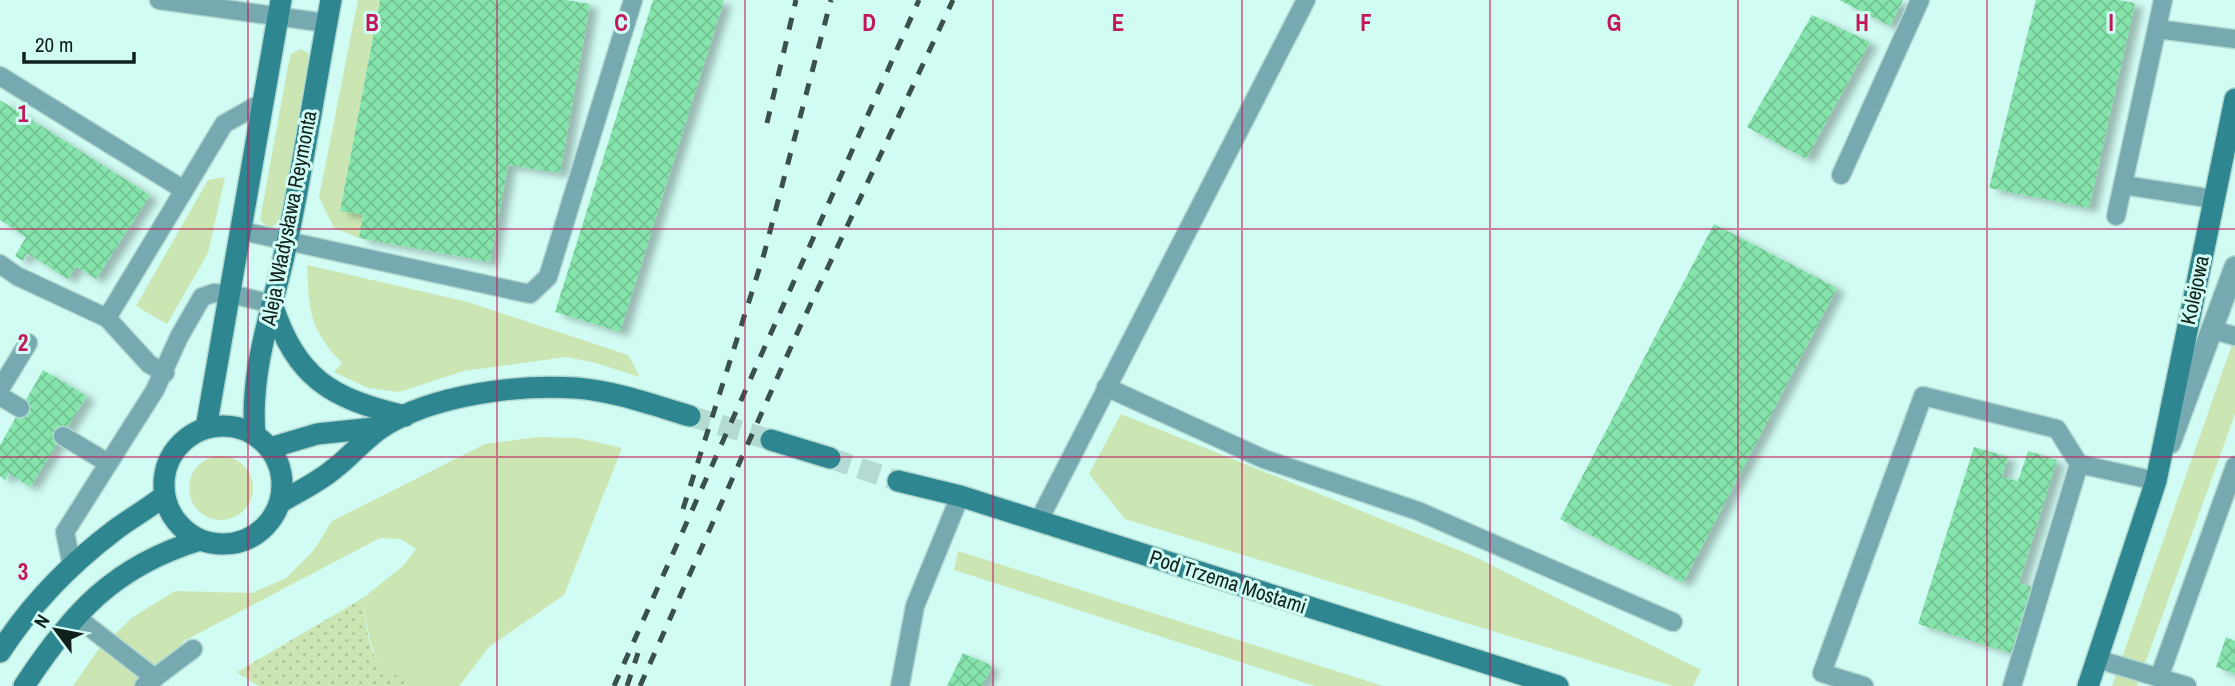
<svg xmlns="http://www.w3.org/2000/svg" width="2235" height="686" font-family="'Archivo Narrow',sans-serif">
<defs>
<pattern id="garden-dots" width="8" height="8" patternUnits="userSpaceOnUse" patternTransform="scale(1.75)"><rect width="8" height="8" fill="#cbe6b3"/><path d="M2 2h.1M6 6h.1" fill="none" stroke="#adc59a" stroke-width="1.8" stroke-linecap="round"/></pattern>
<pattern id="building-cross-hatch" width="8" height="8" patternUnits="userSpaceOnUse" patternTransform="scale(1.75)"><rect width="8" height="8" fill="#85e4ab"/><path d="M0 0l8 8M0 8l8-8" fill="none" stroke="#72c393"/></pattern>
<filter id="shadow"><feDropShadow dx="8" dy="4.5" stdDeviation="3.5" flood-color="#0004"/></filter>
</defs>
<rect width="100%" height="100%" fill="#d1fcf3"/>
<!-- grass -->
<g fill="#cbe6b3">
<polygon points="358,0 380,0 340,210 363,215 359,238 334,228 319,197"/>
<polygon points="301,49 308,53 310,63 281,214 277,224 268,228 260,220 288,66 291,54"/>
<polygon points="225,177 208,253 167,324 136,306 208,180"/>
<path d="M 307,265 L 468,302 L 628,355 L 640,377 L 596,363 L 566,357 L 464,371 L 399,392 L 368,388 L 334,372 L 342,363 C 309,328 309,312 307,265 Z"/>
<polygon points="2235,336 2235,414 2137,686 2112,686"/>
<polygon points="1121,414 1473,556 1701,670 1693,686 1673,686 1125,519 1089,474"/>
<path d="M 537,437 L 578,438 L 622,448 L 564,595 L 489,647 L 459,686 C 445,686 428,686 415,686 C 371,676 368,635 363,598 L 404,565 L 416,549 L 401,539 L 380,538 L 184,641 L 162,670 L 172,678 L 160,686 L 73,686 L 98,650 L 133,617 L 175,591 L 252,593 L 286,578 L 314,550 L 332,521 L 485,444 Z"/>
<circle cx="221" cy="488" r="32"/>
<polygon points="958,551 1383,686 1315,686 954,570"/>
</g>
<!-- garden -->
<path fill="url(#garden-dots)" d="M 363,598 C 369,648 367,662 415,686 L 258,686 L 237,672 Z"/>
<!-- building -->
<g fill="url(#building-cross-hatch)" filter="url(#shadow)">
<polygon points="380,0 566,0 590,4 560,173 508,165 490,262 359,238 363,215 340,211"/>
<polygon points="653,0 724,0 620,332 555,312"/>
<polygon points="1839,0 1903,0 1890,26"/>
<polygon points="2036,0 2118,0 2135,3 2089,208 1989,188"/>
<polygon points="1812,15 1870,42 1806,159 1747,127"/>
<polygon points="0,100 150,195 96,279 76,266 68,279 27,253 23,261 15,256 26,237 0,220"/>
<polygon points="1714,224 1837,288 1683,583 1560,519"/>
<polygon points="43,370 87,396 30,487 9,473 5,480 0,476 0,445"/>
<polygon points="1974,447 2008,457 2002,477 2018,481 2028,451 2057,460 2019,583 2034,588 2014,654 1918,624"/>
<polygon points="2226,637 2235,641 2235,674 2216,667"/>
<polygon points="963,653 992,666 982,686 947,686"/>
</g>
<g fill="none" stroke-linecap="round" stroke-linejoin="round">
<!-- secondary-tunnel -->
<g stroke="#b4dbd3" stroke-width="21" stroke-dasharray="21 10" stroke-linecap="butt">
<polyline points="690,416 771,440"/>
<polyline points="830,458 898,481"/>
</g>
<defs>
<g id="lane">
<polyline points="159,0 326,23"/>
<polyline points="2157,29 2235,39"/>
<polyline points="0,76 184,190"/>
<polyline points="1841,175 1920,0"/>
<polyline points="2123,185 2214,199"/>
<polyline points="2116,216 2163,0"/>
<polyline points="242,231 530,294 548,277 633,0"/>
<polyline points="0,264 17,276 107,318"/>
<polyline points="2213,330 2235,336"/>
<polyline points="165,373 149,364 107,318 224,124 263,102"/>
<polyline points="1106,387 1264,459 1418,511 1673,622"/>
<polyline points="0,389 28,343"/>
<polyline points="0,396 20,408"/>
<polyline points="63,436 108,463"/>
<polyline points="2079,464 2156,481"/>
<polyline points="1038,522 1306,0"/>
<polyline points="72,566 65,532 155,390 179,337 202,297 214,293 231,294 272,304"/>
<polyline points="75,616 155,678"/>
<polyline points="2097,659 2187,686"/>
<polyline points="2159,678 2235,466"/>
<polyline points="144,686 193,649"/>
<polyline points="900,686 915,606 960,496"/>
<polyline points="1864,686 1822,673 1923,396 2057,429 2079,464 2012,686"/>
</g>
<polyline id="street" points="2170,443 2235,267"/>
<g id="secondary">
<path d="M 272,304 C 297,379 330,398 405,416"/>
<circle cx="223" cy="485" r="59"/>
<polyline points="206,428 281,0"/>
<path d="M 255,435 C 249,369 274,306 287,242 C 304,162 316,80 331,0"/>
<polyline points="771,440 830,458"/>
<polyline points="270,448 317,434 383,427"/>
<polyline points="898,481 960,496 1558,686"/>
<path d="M 281,502 C 299,491 319,482 335,468 C 352,455 366,437 384,426 C 434,395 518,384 576,388 C 615,391 653,405 690,416"/>
<path d="M 0,652 C 31,604 70,564 115,530 C 131,518 149,508 164,496"/>
<path d="M 24,686 C 72,613 114,566 200,540"/>
<polyline points="2088,686 2156,481 2235,99"/>
</g>
</defs>
<!-- lane casing -->
<use href="#lane" stroke="#b2d9d1" stroke-width="21"/>
<!-- street casing -->
<use href="#street" stroke="#b2d9d1" stroke-width="24"/>
<!-- secondary casing -->
<use href="#secondary" stroke="#b2d9d1" stroke-width="24"/>
<!-- lane -->
<use href="#lane" stroke="#76a9b0" stroke-width="18"/>
<!-- street -->
<use href="#street" stroke="#76a9b0" stroke-width="21"/>
<!-- secondary -->
<use href="#secondary" stroke="#2e8690" stroke-width="21"/>
<!-- rail -->
<g stroke="#3a504b" stroke-width="5" stroke-dasharray="12 12" stroke-linecap="butt">
<polyline points="767,123 796,0"/>
<polyline points="683,509 764,254 831,0"/>
<polyline points="614,686 919,0"/>
<polyline points="627,686 638,653"/>
<polyline points="640,686 799,329 953,0"/>
</g>
</g>
<!-- grid -->
<path fill="none" stroke="#c2185b" stroke-width="2" stroke-opacity="0.55" d="M 248,0 L 248,686M 497,0 L 497,686M 745,0 L 745,686M 993,0 L 993,686M 1242,0 L 1242,686M 1490,0 L 1490,686M 1738,0 L 1738,686M 1987,0 L 1987,686M 0,229 L 2235,229M 0,457 L 2235,457"/>
<g text-anchor="middle" stroke-width="6" stroke-linejoin="round" paint-order="stroke">
<!-- street labels -->
<g font-size="21" fill="#10201d" stroke="#d1fcf3">
<text transform="translate(289 218) rotate(-79)" y="7">Aleja Władysława Reymonta</text>
<text transform="translate(2195 290) rotate(-78)" y="7">Kolejowa</text>
<text transform="translate(1228 582) rotate(18)" y="7">Pod Trzema Mostami</text>
</g>
</g>
<g font-size="23" text-anchor="middle" font-weight="bold" fill="#c2185b" stroke="#d1fcf3" stroke-width="6" stroke-linejoin="round" paint-order="stroke">
<text x="372" y="31">B</text>
<text x="621" y="31">C</text>
<text x="869" y="31">D</text>
<text x="1118" y="31">E</text>
<text x="1366" y="31">F</text>
<text x="1614" y="31">G</text>
<text x="1862" y="31">H</text>
<text x="2111" y="31">I</text>
<text x="23" y="122">1</text>
<text x="23" y="351">2</text>
<text x="23" y="580">3</text>
</g>
<!-- north arrow -->
<g transform="translate(56 630) rotate(302)" stroke="#d1fcf3" stroke-width="5" paint-order="stroke">
<path d="M0-5L12 26L0 18L-12 26Z" fill="#10201d"/>
<text y="-10" font-size="19" font-weight="bold" text-anchor="middle" fill="#10201d">N</text>
</g>
<!-- scale -->
<path d="M24 52v10h110v-10" fill="none" stroke="#10201d" stroke-width="3.5"/>
<text x="35" y="52" font-size="21" fill="#10201d" stroke="#d1fcf3" stroke-width="5" paint-order="stroke">20 m</text>
</svg>
